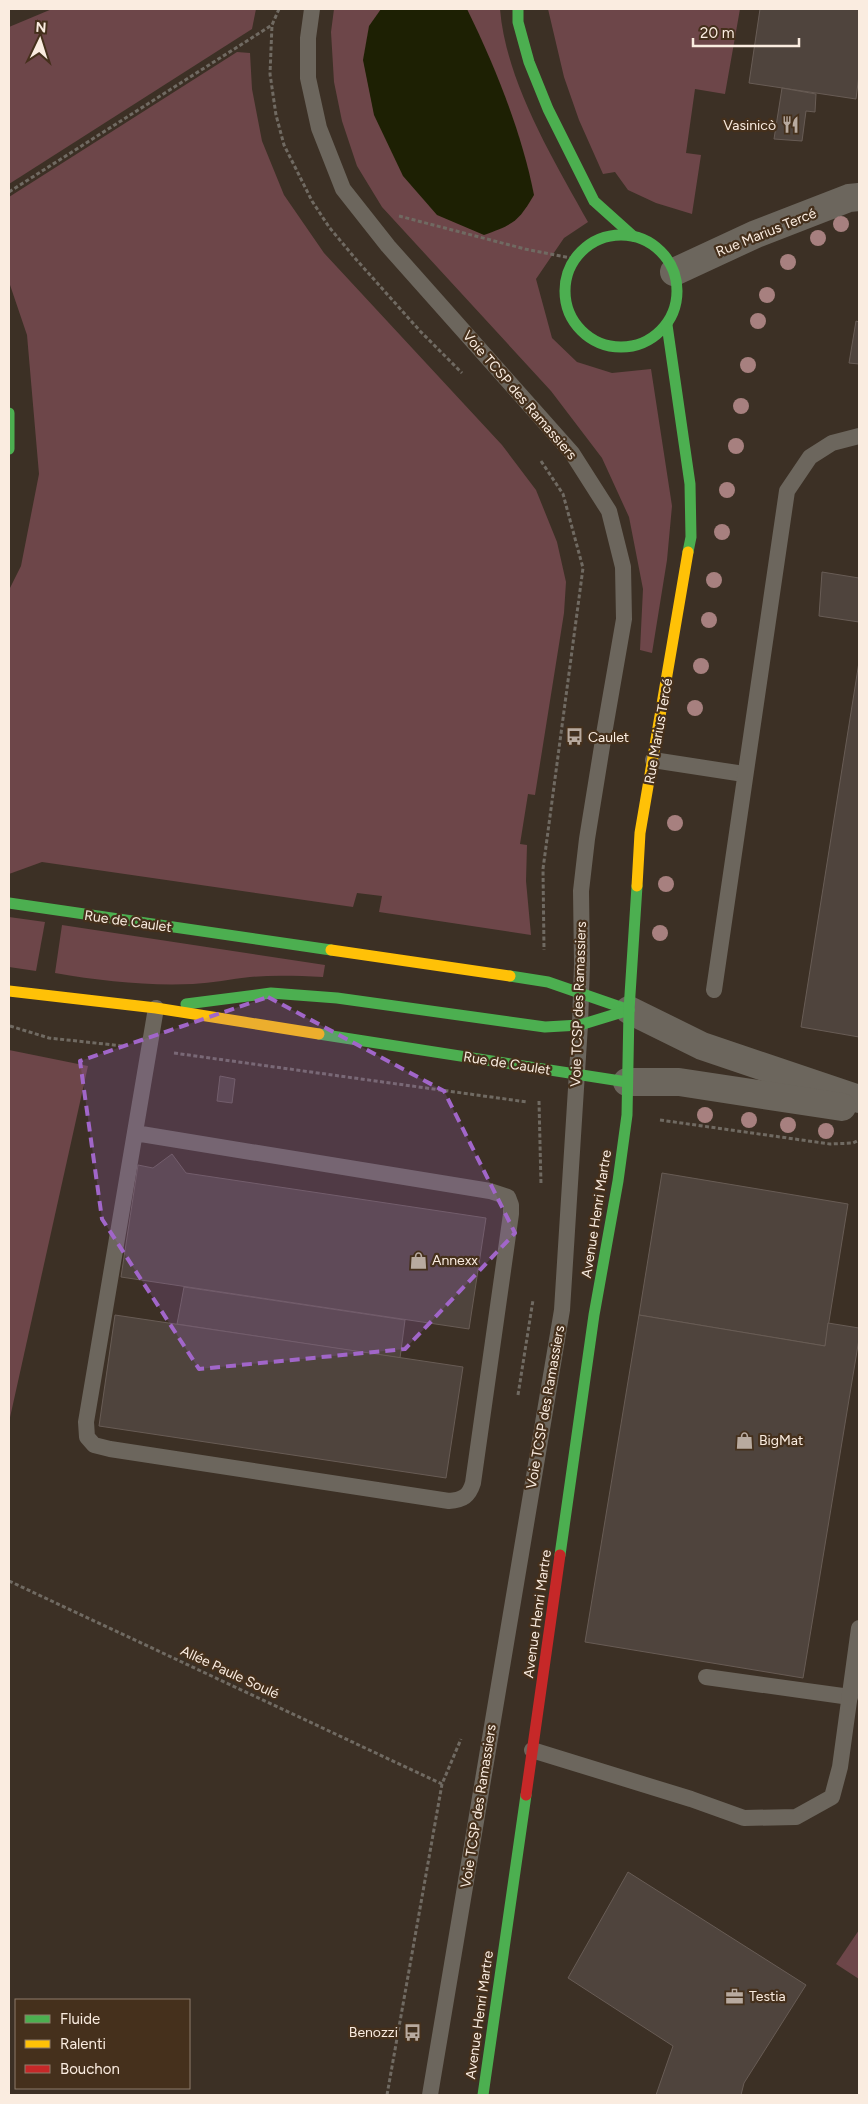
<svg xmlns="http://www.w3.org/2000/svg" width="868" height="2104" font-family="Figtree,sans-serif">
<rect width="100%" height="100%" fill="#3c3025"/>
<!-- green -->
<g fill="#6d4649">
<polygon points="52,9 256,9 252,29 9,184 9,27"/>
<path d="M 334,9 L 500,9 C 506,82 553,159 588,222 L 564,238 L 536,279 L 552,338 L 577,362 L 612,373 L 651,369 L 672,506 L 667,560 L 652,653 L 640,650 L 643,589 L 629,517 L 602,458 L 551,391 L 382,207 L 357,166 L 342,121 L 334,82 L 331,32 Z"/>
<polygon points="548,9 740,9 725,94 695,89 686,153 701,155 692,214 656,203 628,190 615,172 603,174 579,120 564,77"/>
<polygon points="237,52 250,53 252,89 262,141 284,195 324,253 502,445 536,490 557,542 566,582 564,613 535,795 528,794 520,844 527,845 526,881 531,935 379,912 382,896 357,893 353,907 42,862 9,874 9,590 21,566 39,474 27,335 9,282 9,197"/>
<polygon points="9,917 45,922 36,971 9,967"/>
<path d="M 62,925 L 325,965 L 323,977 C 299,976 274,975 250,977 C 231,979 212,983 193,984 C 146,986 101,981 55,973 Z"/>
<polygon points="9,1050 88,1066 9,1422"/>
<polygon points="859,1930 859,1979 836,1964"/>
</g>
<!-- water -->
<path fill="#1d2003" d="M 381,9 L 467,9 C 495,66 522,133 534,195 C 518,222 514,224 484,235 L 437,215 L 403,176 L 374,115 L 363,60 L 369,26 Z"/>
<!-- building -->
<g fill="#4f443d" stroke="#685c55">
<polygon points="760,9 859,9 859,75 856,99 749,83"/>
<polygon points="782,88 816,94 815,112 806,111 802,141 774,139"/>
<polygon points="856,321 859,322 859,364 849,363"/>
<polygon points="822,572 859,578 859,622 819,616"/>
<polygon points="859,662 859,1037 801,1027"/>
<polygon points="220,1076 235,1079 232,1103 217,1101"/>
<polygon points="172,1154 186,1173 486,1218 469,1329 121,1277 138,1165 153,1168"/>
<polygon points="662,1173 848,1204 825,1346 639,1315"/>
<polygon points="184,1287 405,1320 400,1358 177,1324"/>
<polygon points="115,1315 463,1367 446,1478 99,1426"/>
<polygon points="639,1315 825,1346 828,1323 859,1328 859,1339 803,1678 585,1642"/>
<polygon points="628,1872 806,1985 744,2083 741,2095 656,2095 673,2046 568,1978"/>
</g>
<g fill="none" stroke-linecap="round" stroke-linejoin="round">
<!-- path -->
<g stroke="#706a62" stroke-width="3" stroke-dasharray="4 2.5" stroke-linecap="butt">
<polyline points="279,9 272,25 270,74 276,115 284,145 312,201 329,227 354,257 420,331 462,373"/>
<polyline points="9,192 272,25"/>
<polyline points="399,216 525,249 576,259"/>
<polyline points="541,461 563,494 583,568 543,869 544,950"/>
<polyline points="10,1026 49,1038 123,1046"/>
<polyline points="174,1053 527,1102"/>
<polyline points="539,1101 541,1185"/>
<polyline points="660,1120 830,1144 853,1143 859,1140"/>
<polyline points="518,1395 533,1300"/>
<polyline points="9,1581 442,1784"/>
<polyline points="387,2095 442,1784 461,1739"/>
</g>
<!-- lane -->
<g stroke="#6c665d" stroke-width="16">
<polyline points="312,9 308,38 308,78 319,128 343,189 388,246 572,453 609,511 623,567 624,619 604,734 587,839 581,891 582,964 580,1025 562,1310 430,2095"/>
<polyline points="653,760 744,774"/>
<polyline points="714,990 787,491 810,457 832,443 859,436"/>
<path d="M 135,1133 L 490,1191 L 508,1197 L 511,1205 L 511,1214 L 473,1483 C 469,1496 463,1500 449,1501 L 110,1449 L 94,1445 L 87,1437 L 86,1422 C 109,1284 132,1146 156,1008"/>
<polyline points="706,1677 850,1697"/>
<polyline points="532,1750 691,1799 744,1818 796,1817 832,1797 840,1767 859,1628"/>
</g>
<!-- street -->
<g stroke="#6c665d" stroke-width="28">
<polyline points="674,272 756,234 849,198 859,197"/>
<polyline points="629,1010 702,1046 859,1099"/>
<polyline points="627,1082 679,1082 842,1107"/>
</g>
<!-- fast -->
<g stroke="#4caf50" stroke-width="11">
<polyline points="518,9 518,22 529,62 548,109 594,201 633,236"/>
<circle cx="621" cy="291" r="56"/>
<polyline points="667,325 690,484 691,537 688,552"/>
<polyline points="9,413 9,449"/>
<polyline points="9,903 331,950"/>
<polyline points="510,976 548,982 629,1010"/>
<polyline points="186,1004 271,993 337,998 545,1027 580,1025 629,1010"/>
<polyline points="319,1034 627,1082"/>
<polyline points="560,1555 594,1315 618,1181 627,1115 629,1010 637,886"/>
<polyline points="483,2095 526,1795"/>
</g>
<!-- slow -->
<g stroke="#ffc107" stroke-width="11">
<polyline points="637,886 640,833 688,552"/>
<polyline points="331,950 510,976"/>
<polyline points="9,991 156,1008 319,1034"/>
</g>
<!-- jam -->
<polyline stroke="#c62828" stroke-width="11" points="526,1795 560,1555"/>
</g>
<!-- trees -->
<g fill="#a7807f">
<circle cx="841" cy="224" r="8"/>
<circle cx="818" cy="238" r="8"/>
<circle cx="788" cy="262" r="8"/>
<circle cx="767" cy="295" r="8"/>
<circle cx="758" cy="321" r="8"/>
<circle cx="748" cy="365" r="8"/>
<circle cx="741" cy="406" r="8"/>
<circle cx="736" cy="446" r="8"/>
<circle cx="727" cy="490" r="8"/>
<circle cx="722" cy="532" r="8"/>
<circle cx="714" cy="580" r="8"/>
<circle cx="709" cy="620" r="8"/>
<circle cx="701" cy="666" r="8"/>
<circle cx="695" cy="708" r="8"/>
<circle cx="675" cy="823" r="8"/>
<circle cx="666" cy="884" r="8"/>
<circle cx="660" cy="933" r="8"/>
<circle cx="705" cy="1115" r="8"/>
<circle cx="749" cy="1120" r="8"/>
<circle cx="788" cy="1125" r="8"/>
<circle cx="826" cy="1131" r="8"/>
</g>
<!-- marked area -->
<path fill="#a166c9" fill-opacity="0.2" stroke="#a166c9" stroke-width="4" stroke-dasharray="10 6" stroke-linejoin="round" d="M 268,997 L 444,1091 L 515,1233 L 405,1349 L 199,1369 L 102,1219 L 80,1061 Z"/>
<!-- icons -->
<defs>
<symbol id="restaurant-bare" viewBox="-9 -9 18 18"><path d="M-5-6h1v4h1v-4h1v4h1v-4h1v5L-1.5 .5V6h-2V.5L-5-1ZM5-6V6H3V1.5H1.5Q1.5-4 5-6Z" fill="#b8aa9f" stroke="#45301c" stroke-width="2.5" paint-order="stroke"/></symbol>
<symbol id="bus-bare" viewBox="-9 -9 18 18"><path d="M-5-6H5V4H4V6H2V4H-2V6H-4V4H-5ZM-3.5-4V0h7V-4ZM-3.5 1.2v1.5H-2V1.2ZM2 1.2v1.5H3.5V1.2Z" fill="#b8aa9f" stroke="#45301c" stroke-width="2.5" paint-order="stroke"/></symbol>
<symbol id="shop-bare" viewBox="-9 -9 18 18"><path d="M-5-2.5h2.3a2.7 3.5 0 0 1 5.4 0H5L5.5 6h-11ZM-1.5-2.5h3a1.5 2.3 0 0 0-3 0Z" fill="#b8aa9f" stroke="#45301c" stroke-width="2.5" paint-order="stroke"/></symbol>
<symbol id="office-bare" viewBox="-9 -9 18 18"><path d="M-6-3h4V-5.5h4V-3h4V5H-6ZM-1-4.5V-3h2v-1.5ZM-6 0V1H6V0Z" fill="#b8aa9f" stroke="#45301c" stroke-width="2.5" paint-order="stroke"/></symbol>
</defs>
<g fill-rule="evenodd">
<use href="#restaurant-bare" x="778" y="112" width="25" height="25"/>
<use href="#bus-bare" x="562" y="724" width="25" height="25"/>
<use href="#shop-bare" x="406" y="1248" width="25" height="25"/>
<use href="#shop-bare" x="732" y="1428" width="25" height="25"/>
<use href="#office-bare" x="722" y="1984" width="25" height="25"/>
<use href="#bus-bare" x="400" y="2020" width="25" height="25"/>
</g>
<g text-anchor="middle" stroke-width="4.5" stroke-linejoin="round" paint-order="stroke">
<!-- poi labels -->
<g font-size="14" fill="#faece0" stroke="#45301c" text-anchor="start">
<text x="776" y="130" text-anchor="end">Vasinicò</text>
<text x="588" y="742">Caulet</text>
<text x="432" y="1265">Annexx</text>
<text x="759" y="1445">BigMat</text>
<text x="749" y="2001">Testia</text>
<text x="398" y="2037" text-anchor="end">Benozzi</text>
</g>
<!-- street labels -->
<g font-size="14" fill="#faece0" stroke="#45301c">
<text transform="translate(766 232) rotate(-22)" y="5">Rue Marius Tercé</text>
<text transform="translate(520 395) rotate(49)" y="5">Voie TCSP des Ramassiers</text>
<text transform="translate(658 731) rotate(-80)" y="5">Rue Marius Tercé</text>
<text transform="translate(128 921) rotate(8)" y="5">Rue de Caulet</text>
<text transform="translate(578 1004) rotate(-88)" y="5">Voie TCSP des Ramassiers</text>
<text transform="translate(507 1063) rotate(9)" y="5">Rue de Caulet</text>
<text transform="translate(596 1214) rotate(-81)" y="5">Avenue Henri Martre</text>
<text transform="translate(545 1407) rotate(-80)" y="5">Voie TCSP des Ramassiers</text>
<text transform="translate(537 1614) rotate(-82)" y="5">Avenue Henri Martre</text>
<text transform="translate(230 1672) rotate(25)" y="5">Allée Paule Soulé</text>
<text transform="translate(478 1806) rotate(-81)" y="5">Voie TCSP des Ramassiers</text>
<text transform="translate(479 2015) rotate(-82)" y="5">Avenue Henri Martre</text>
</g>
</g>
<!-- border -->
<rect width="868" height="2104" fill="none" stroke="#faece0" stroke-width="20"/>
<!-- legend -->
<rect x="15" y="1999" width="175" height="90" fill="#45301c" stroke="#8d7b6a"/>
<rect x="25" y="2015" width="25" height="8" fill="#4caf50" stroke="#8d7b6a"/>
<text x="60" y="2024" font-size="15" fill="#faece0">Fluide</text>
<rect x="25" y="2040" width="25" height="8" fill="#ffc107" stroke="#8d7b6a"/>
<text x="60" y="2049" font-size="15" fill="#faece0">Ralenti</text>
<rect x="25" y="2065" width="25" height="8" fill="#c62828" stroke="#8d7b6a"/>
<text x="60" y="2074" font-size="15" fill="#faece0">Bouchon</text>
<!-- north arrow -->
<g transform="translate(40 40) rotate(4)" stroke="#45301c" stroke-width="4" paint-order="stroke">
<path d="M0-4L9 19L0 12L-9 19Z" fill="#faece0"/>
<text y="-8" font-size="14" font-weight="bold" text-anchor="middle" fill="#faece0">N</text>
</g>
<!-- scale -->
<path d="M693 38v8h106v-8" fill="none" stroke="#faece0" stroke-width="2.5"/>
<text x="700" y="38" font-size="15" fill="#faece0" stroke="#45301c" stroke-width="4" paint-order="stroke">20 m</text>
</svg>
